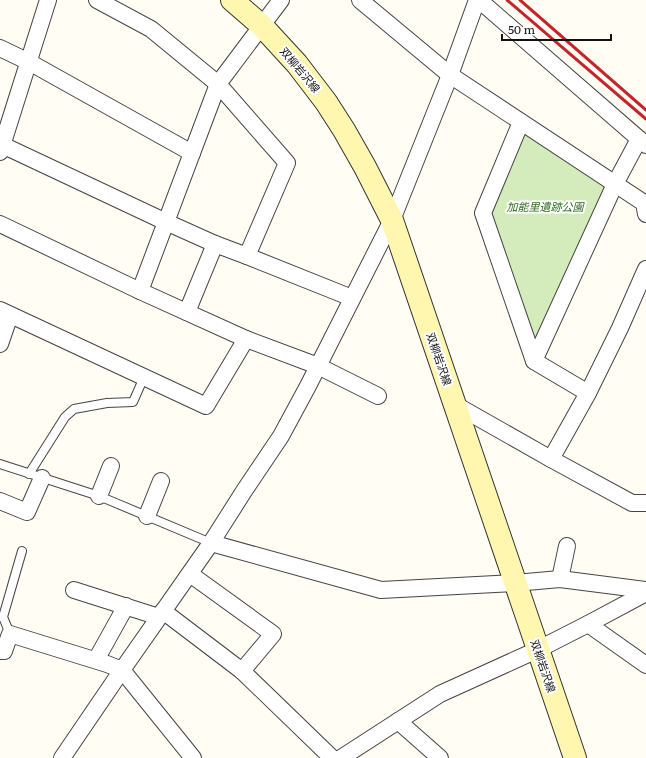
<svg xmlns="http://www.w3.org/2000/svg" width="646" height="758" font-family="Literata,'Noto Sans JP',serif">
<rect width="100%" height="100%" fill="#fffdf4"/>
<!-- green -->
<polygon fill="#d4ebbc" points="521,122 615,184 534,361 483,213"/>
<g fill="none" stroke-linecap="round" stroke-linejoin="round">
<defs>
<g id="lane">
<polyline points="0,464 99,496 211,543"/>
<polyline points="29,474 65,417 74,409 107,403 133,402 144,377"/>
<polyline points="10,634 3,617 22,551"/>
</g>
<g id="street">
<polyline points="97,0 151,29 218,84 287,163 247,256"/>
<polyline points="360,0 450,75 644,203 646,214"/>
<polyline points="479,0 646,145"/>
<polyline points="0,48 29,62 192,153"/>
<polyline points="521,122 483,213 534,361 588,393"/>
<polyline points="0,144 166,222 215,244 247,256 352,298"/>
<polyline points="0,152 48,0"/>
<polyline points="0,224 140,291 246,339 318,366 378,396"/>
<polyline points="140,291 218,84 281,0"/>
<polyline points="0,310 206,406 246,339"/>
<polyline points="187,312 215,244"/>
<polyline points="0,344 10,315"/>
<polyline points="534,361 615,184 639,139"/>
<polyline points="454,404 551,459 632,503 646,503"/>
<polyline points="551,459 588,393 620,328 646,269"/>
<polyline points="99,496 111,466"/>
<polyline points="0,501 27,512 42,478"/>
<polyline points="147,516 161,481"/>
<polyline points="211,543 381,590 515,583 560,579 646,590"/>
<polyline points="190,574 273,634 242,671"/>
<polyline points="560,579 567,546"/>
<polyline points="74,590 159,617"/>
<polyline points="163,611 242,671 332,758"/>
<polyline points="588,624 646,665"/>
<polyline points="0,651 4,651 10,634 107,664 122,670 193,758"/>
<polyline points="96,660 126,606"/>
<polyline points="398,721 440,758"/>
<polyline points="62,758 122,670 211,543 244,491 281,436 308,386 392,220 450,75 477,0"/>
<polyline points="341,758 440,694 537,650 588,624 646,593"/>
</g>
<polyline id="secondary" points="232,0 262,26 297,64 326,102 344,130 365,167 392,220 575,758"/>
</defs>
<!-- lane casing -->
<use href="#lane" stroke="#444" stroke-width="10"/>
<!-- street casing -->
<use href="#street" stroke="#444" stroke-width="18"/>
<!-- secondary casing -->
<use href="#secondary" stroke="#333" stroke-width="24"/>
<!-- lane -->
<use href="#lane" stroke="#fff" stroke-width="8"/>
<!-- street -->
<use href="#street" stroke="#fff" stroke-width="16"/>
<!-- secondary -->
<use href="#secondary" stroke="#fff7af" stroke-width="22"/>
<!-- rail -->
<g stroke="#c4252b" stroke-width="3">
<polyline points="507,0 646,119"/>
<polyline points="520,0 646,110"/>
</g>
</g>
<g text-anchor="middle" stroke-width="4" stroke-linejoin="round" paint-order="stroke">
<!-- street labels -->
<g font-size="11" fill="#111" stroke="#fff">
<text transform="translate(300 70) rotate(50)" y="4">双柳岩沢線</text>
<text transform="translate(439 359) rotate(71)" y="4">双柳岩沢線</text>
<text transform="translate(543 666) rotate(71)" y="4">双柳岩沢線</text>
</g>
<!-- park labels -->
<g font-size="11" font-style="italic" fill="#2e6b1f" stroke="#fff">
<text x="545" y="211">加能里遺跡公園</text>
</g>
</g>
<!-- scale -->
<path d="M502 34v6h109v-6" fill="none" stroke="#111111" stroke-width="2"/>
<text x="508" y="34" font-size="12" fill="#111111" stroke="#ffffff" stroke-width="3" paint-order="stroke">50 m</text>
</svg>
